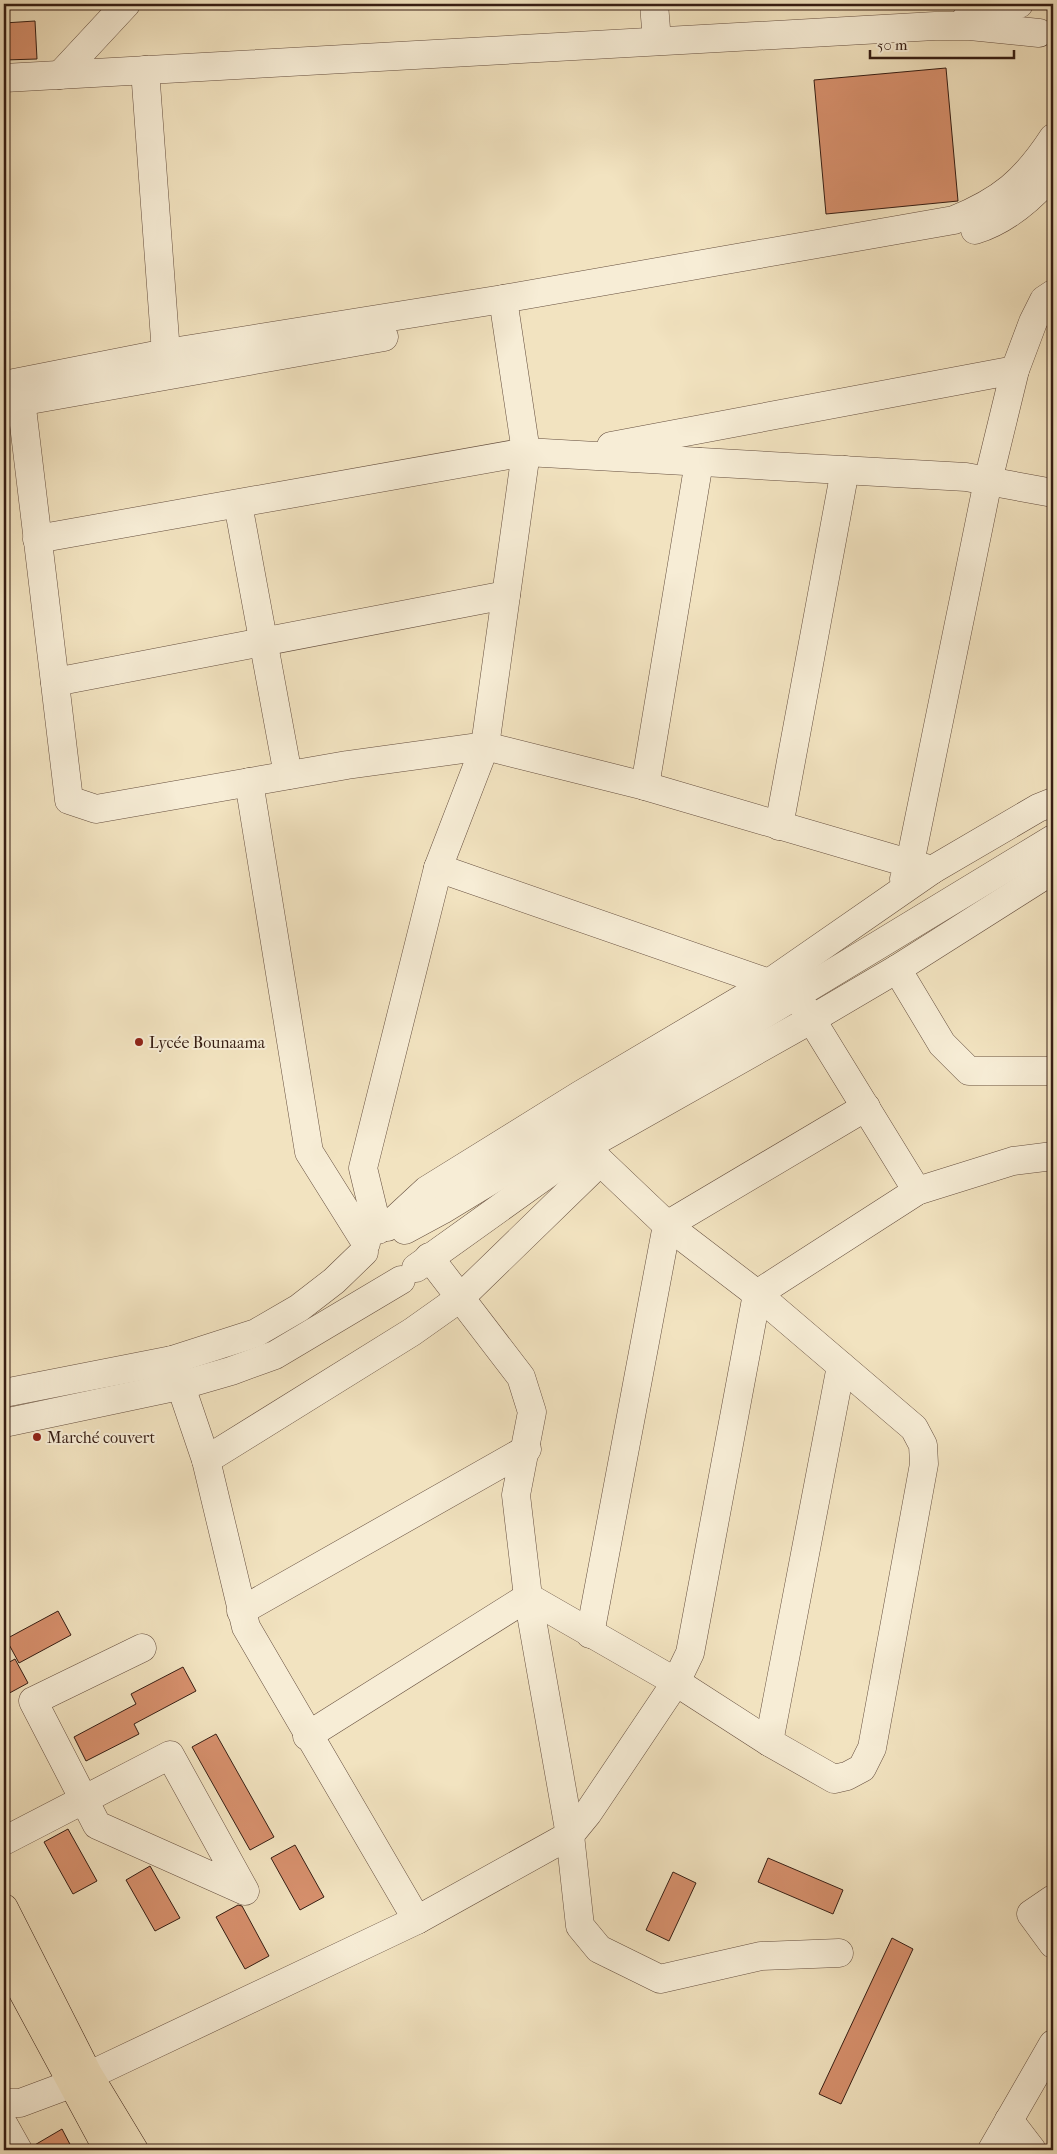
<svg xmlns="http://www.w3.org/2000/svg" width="1057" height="2154" font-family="'IM FELL French Canon',serif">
<rect width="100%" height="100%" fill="#f2e3c0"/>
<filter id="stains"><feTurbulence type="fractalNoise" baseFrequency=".004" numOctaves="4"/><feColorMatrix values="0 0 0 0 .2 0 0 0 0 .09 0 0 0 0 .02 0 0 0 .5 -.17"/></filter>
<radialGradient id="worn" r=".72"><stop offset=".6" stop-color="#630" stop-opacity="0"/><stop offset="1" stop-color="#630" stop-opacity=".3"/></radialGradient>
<!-- building -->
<g fill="#d7906d" stroke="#361d13">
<polygon points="35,21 37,59 4,60 4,23"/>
<polygon points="946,68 958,201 826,214 814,80"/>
<polygon points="58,1611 71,1635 19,1663 6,1639"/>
<polygon points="15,1659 28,1683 4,1696 4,1665"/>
<polygon points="183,1667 196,1691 134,1724 139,1734 86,1761 74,1737 136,1704 131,1694"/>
<polygon points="216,1734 274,1837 250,1850 192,1747"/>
<polygon points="68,1829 97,1881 73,1894 44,1842"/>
<polygon points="295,1845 324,1897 300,1910 271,1858"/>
<polygon points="768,1858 843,1890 833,1914 758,1882"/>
<polygon points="150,1866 180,1918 155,1931 126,1880"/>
<polygon points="673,1872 696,1883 669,1941 646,1930"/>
<polygon points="238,1905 242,1906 269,1956 245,1969 216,1917"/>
<polygon points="892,1938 913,1949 841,2104 819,2094"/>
<polygon points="62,2129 73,2150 34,2150 33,2146"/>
</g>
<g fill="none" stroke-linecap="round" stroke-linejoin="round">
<defs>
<g id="minor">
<polyline points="654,4 657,41"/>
<polyline points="966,19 1019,4"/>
<polyline points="145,70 166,353"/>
<polyline points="60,75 126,4"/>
<polyline points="4,78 935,26 970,26 1039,33"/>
<path d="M 975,230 C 1007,220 1032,198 1053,173"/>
<polyline points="19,383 69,800 96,809 347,765 485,746 645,786 932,870"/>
<path d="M 4,385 L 166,353 L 503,299 L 954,220 C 1001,201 1025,181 1053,138"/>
<polyline points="13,403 384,337"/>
<polyline points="611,446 1015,370"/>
<polyline points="238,504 288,775"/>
<polyline points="37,539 526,452 966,477 1053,493"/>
<polyline points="55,682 506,595"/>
<polyline points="249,782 309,1152 366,1243"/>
<polyline points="645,786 699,462"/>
<polyline points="779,826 845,470"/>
<polyline points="438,868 769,983"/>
<polyline points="904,879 910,863 988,481 1015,370 1033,322 1044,300 1053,294"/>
<polyline points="897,969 942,1044 969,1071 1053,1071"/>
<polyline points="802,1004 917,1191"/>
<polyline points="387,1227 427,1190 580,1095 769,983 932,870 1038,808 1053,802"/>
<polyline points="378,1230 363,1168 438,868 485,746 526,452 503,299"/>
<polyline points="405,1230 442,1210 1053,839"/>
<polyline points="429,1257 521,1377 532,1412 516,1495 528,1597 570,1835 580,1926 599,1949 660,1979 761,1956 839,1953"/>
<polyline points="416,1268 585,1147 812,1019 897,969 1053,870"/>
<polyline points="172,1360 206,1460 246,1627 417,1920"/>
<polyline points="4,1393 172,1360 256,1333 299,1308 334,1281 364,1252"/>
<polyline points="4,1423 179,1386 231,1371 275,1355 401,1280"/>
<polyline points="206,1460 412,1332 460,1298 600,1162"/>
<polyline points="241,1611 527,1449"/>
<polyline points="590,1634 667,1225 866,1107"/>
<polyline points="307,1736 528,1597 676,1682 769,1742 834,1779 847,1776 862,1768 872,1748 924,1464 923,1445 914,1428 757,1294 667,1225 585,1147 576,1128"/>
<polyline points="769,1742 841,1366"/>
<polyline points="4,1841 170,1755 245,1891 97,1825 33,1701 142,1648"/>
<polyline points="1053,1899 1031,1914 1053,1944"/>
<polyline points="4,2103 20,2103 71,2084 417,1920 570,1835 588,1813 676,1682 690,1653 757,1294 917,1191 1013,1161 1053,1156"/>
<polyline points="1009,2120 1032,2150"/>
<polyline points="4,2125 18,2150"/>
<polyline points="992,2150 1053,2044"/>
</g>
<g id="major">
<polyline points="4,1908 88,2074 134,2150"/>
<polyline points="4,1957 108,2150"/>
</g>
</defs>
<!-- minor casing -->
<use href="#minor" stroke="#654e3e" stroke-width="29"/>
<!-- major casing -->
<use href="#major" stroke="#361d13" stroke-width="29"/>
<!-- minor -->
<use href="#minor" stroke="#f7edd6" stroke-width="28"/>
<!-- major -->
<use href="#major" stroke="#f2e3c0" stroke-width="28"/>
</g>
<!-- markers -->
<g fill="#8f2418" stroke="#f7edd6" stroke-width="2">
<circle cx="139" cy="1042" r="5"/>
<circle cx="37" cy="1437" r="5"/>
</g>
<g text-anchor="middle" stroke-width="4" stroke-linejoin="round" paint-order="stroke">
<!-- poi labels -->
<g font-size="16" fill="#361d13" stroke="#f7edd6" text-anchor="start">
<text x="149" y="1048">Lycée Bounaama</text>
<text x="47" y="1443">Marché couvert</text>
</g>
</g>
<!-- margin -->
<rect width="1057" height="2154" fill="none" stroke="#f2e3c0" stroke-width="20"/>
<rect x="5" y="5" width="1047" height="2144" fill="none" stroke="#361d13" stroke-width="2.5"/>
<rect x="10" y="10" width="1037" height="2134" fill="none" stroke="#361d13"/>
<!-- scale -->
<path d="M870 50v8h144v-8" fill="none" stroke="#361d13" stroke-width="2.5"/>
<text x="877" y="50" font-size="15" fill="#361d13" stroke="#f7edd6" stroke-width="4" paint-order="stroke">50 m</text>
<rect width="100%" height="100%" filter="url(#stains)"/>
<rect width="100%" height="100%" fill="url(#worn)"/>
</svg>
